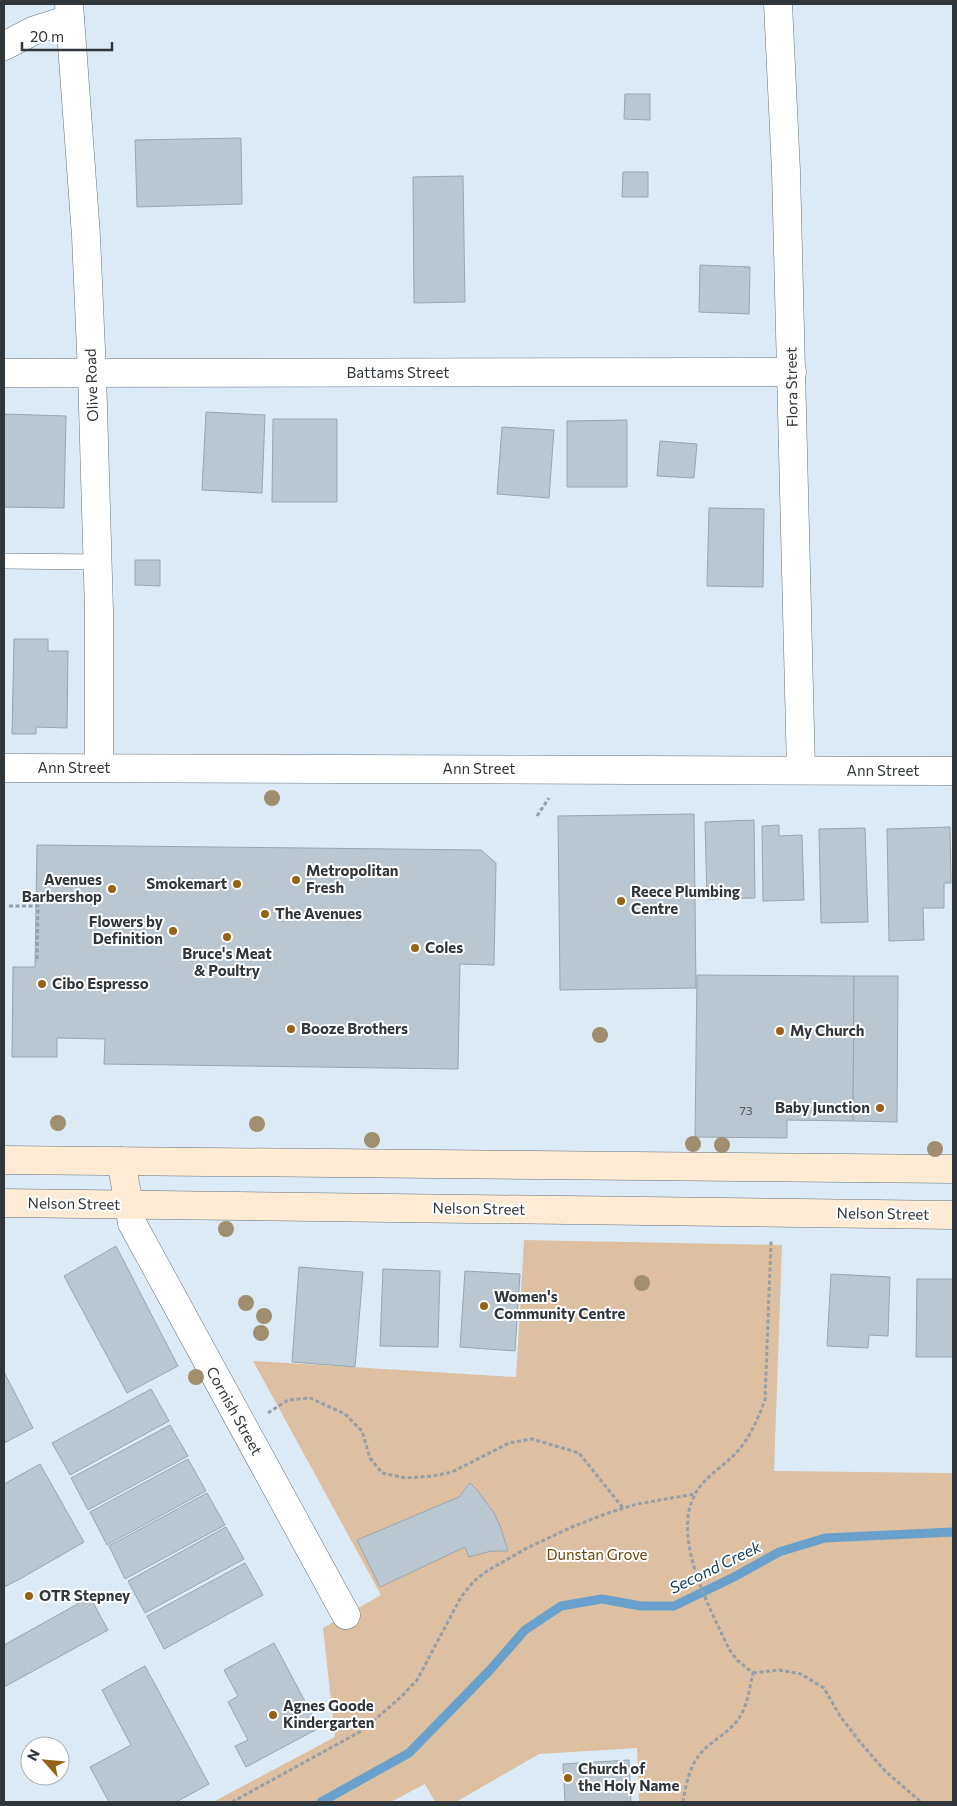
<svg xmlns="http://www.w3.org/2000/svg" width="957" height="1806" font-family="Commissioner,sans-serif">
<rect width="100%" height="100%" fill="#dceaf5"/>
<!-- green -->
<polygon fill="#dcc0a1" points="524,1240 782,1245 774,1471 953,1473 953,1802 639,1802 637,1748 539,1754 456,1802 435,1802 425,1784 391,1802 213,1802 335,1737 323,1628 381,1595 253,1361 516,1377"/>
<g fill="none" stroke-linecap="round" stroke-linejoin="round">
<!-- stream -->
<polyline stroke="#69a1cc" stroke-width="9" points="321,1802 409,1753 490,1670 525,1630 561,1606 602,1599 641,1606 674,1606 734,1577 779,1552 825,1538 953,1532"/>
</g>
<!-- building -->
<g fill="#bac7d1" stroke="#99a6b0">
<polygon points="625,94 650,94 650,120 624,119"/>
<polygon points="241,138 242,204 137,207 135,140"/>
<polygon points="623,172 648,172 648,197 622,197"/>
<polygon points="463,176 465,302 414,303 413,177"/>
<polygon points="700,265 750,267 749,314 699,312"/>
<polygon points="206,412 265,415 262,493 202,490"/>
<polygon points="4,414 66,416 64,508 4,507"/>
<polygon points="273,419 337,419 337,502 272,502"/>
<polygon points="627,420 627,487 567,487 567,421"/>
<polygon points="502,427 554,430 549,498 497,494"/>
<polygon points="660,441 697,444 694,478 657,476"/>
<polygon points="709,508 764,509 763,587 707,586"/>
<polygon points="135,560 160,560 160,586 135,585"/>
<polygon points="14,639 48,639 48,651 68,651 67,728 36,727 36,734 12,734"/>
<polygon points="694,814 696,988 560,990 558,816"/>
<polygon points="754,820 755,898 707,899 705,822"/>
<polygon points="779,825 779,836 802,835 804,900 763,901 762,826"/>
<polygon points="950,827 951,883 944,883 944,908 923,908 924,940 889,941 887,829"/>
<polygon points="865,828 868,922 821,923 819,829"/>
<polygon points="37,845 481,850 496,863 494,965 460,964 458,1069 104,1064 105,1039 57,1038 57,1057 12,1057 13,967 35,967"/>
<polygon points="697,975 854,976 853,1121 787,1120 787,1138 695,1137"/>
<polygon points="854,976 898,976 897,1122 853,1121"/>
<polygon points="116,1246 178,1366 127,1393 64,1276"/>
<polygon points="299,1267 363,1272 355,1367 292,1362"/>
<polygon points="383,1269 440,1271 438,1347 380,1346"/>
<polygon points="465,1271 520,1274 515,1351 460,1347"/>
<polygon points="831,1274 890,1277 888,1336 869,1335 868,1348 827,1346"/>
<polygon points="917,1279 953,1279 953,1357 916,1357"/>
<polygon points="4,1372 33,1428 4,1443"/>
<polygon points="151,1389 169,1421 70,1475 52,1443"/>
<polygon points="170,1425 188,1456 88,1510 71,1478"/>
<polygon points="188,1459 206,1491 107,1545 90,1512"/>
<polygon points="40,1464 84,1542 20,1579 4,1587 4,1484"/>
<polygon points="470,1483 477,1490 494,1513 500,1526 508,1551 491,1551 469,1557 465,1547 380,1587 357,1540 459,1497"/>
<polygon points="207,1493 225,1525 125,1579 109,1546"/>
<polygon points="226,1527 244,1559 145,1613 128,1581"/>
<polygon points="245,1563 263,1595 164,1649 147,1616"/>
<polygon points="90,1597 108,1630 4,1687 4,1645"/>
<polygon points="274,1643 319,1728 246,1767 235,1746 248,1740 228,1702 238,1696 224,1670"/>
<polygon points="145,1666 209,1784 176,1802 109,1802 90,1767 131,1745 102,1690"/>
<polygon points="629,1760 631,1802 565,1802 563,1764"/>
</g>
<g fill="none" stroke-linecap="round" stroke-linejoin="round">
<defs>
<polyline id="lane" points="4,561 97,562"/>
<g id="street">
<polyline points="69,4 86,236 92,373 99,611 99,768"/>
<polyline points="778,4 786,171 801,770"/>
<polyline points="4,46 35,30 70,19"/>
<polyline points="4,373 792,372"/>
<polyline points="4,768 953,771"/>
<polyline points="129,1205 132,1223 346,1615"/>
</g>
<g id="secondary">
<polyline points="4,1160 953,1169"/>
<polyline points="121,1161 129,1205"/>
<polyline points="4,1203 953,1215"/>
</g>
</defs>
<!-- lane casing -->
<use href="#lane" stroke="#67737d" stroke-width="16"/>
<!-- street casing -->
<use href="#street" stroke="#67737d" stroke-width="29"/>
<!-- secondary casing -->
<use href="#secondary" stroke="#67737d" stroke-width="29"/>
<!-- path -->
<g stroke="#95a0a8" stroke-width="3" stroke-dasharray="4 2.5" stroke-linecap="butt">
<polyline points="537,816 549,798"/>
<polyline points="9,906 38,906 37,962"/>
<polyline points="268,1413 288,1400 310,1398 345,1414 362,1431 370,1458 382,1473 406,1478 433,1476 452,1472 509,1443 532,1439 579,1453 623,1508"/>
<polyline points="753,1673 779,1670 801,1674 824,1688 840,1716 860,1742 885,1771 921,1802"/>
<polyline points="232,1802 363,1730 402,1696 417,1680 461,1597 474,1581 487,1571 527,1548 572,1527 608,1513 637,1504 695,1494"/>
<path d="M 683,1802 C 685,1788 689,1770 697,1758 C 707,1743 726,1735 737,1721 C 748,1707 749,1689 753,1673 L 737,1660 L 729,1649 C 709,1606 663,1524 704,1482 C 713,1472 724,1465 733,1456 C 748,1442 758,1419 765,1400 L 771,1241"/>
</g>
<!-- lane -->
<use href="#lane" stroke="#fff" stroke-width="15"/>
<!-- street -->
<use href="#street" stroke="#fff" stroke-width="28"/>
<!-- secondary -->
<use href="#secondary" stroke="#fdebd6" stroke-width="28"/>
</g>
<!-- trees -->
<g fill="#a08f6e">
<circle cx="272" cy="798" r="8"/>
<circle cx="600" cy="1035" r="8"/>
<circle cx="58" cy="1123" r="8"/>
<circle cx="257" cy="1124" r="8"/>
<circle cx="372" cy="1140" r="8"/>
<circle cx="693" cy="1144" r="8"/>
<circle cx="722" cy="1145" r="8"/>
<circle cx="935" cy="1149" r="8"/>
<circle cx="226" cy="1229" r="8"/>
<circle cx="642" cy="1283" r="8"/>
<circle cx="246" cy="1303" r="8"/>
<circle cx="264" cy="1316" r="8"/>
<circle cx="261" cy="1333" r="8"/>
<circle cx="196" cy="1377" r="8"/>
</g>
<!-- markers -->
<g fill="#966217" stroke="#fff" stroke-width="2">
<circle cx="296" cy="880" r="5"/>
<circle cx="237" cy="884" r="5"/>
<circle cx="112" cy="889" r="5"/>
<circle cx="621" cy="901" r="5"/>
<circle cx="265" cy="914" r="5"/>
<circle cx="173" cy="931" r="5"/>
<circle cx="227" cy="937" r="5"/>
<circle cx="415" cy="948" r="5"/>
<circle cx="42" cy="984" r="5"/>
<circle cx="291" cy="1029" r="5"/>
<circle cx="780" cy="1031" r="5"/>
<circle cx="880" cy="1108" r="5"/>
<circle cx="484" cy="1306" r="5"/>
<circle cx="29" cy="1596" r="5"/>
<circle cx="273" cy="1715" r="5"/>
<circle cx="568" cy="1778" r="5"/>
</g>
<g text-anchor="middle" stroke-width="4" stroke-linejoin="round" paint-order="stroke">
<!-- number labels -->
<g font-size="12" fill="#535a60">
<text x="746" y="1115">73</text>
</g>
<!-- street labels -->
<g font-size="15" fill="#31363a" stroke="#fff">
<text x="398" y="378">Battams Street</text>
<text transform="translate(92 385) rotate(-92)" y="5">Olive Road</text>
<text transform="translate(792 387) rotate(-91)" y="5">Flora Street</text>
<text x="74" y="773">Ann Street</text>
<text x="479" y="774">Ann Street</text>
<text x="883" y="776">Ann Street</text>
<text transform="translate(74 1204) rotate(1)" y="5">Nelson Street</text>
<text transform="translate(479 1209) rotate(1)" y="5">Nelson Street</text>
<text transform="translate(883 1214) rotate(1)" y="5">Nelson Street</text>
<text transform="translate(234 1411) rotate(61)" y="5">Cornish Street</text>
</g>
<!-- poi labels -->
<g font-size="15" font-weight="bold" fill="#31363a" stroke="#fff" text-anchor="start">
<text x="306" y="876">Metropolitan<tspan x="306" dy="17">Fresh</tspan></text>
<text x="102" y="885" text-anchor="end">Avenues<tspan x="102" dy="17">Barbershop</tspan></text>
<text x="227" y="889" text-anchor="end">Smokemart</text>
<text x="631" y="897">Reece Plumbing<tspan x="631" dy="17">Centre</tspan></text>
<text x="275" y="919">The Avenues</text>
<text x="163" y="927" text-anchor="end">Flowers by<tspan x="163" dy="17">Definition</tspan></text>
<text x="425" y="953">Coles</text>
<text x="227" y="959" text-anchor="middle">Bruce's Meat<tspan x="227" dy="17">&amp; Poultry</tspan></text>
<text x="52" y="989">Cibo Espresso</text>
<text x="301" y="1034">Booze Brothers</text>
<text x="790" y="1036">My Church</text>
<text x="870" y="1113" text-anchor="end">Baby Junction</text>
<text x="494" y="1302">Women's<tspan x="494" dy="17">Community Centre</tspan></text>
<text x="39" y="1601">OTR Stepney</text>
<text x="283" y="1711">Agnes Goode<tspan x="283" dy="17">Kindergarten</tspan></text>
<text x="578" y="1774">Church of<tspan x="578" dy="17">the Holy Name</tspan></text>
</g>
<!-- park labels -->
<g font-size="15" fill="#6f4400" stroke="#fff">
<text x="597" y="1560">Dunstan Grove</text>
</g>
<!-- water labels -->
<g font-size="16" font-style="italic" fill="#15405e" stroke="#fff">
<text transform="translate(715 1567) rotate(-26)" y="6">Second Creek</text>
</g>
</g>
<!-- border -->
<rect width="957" height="1806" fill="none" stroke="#31363a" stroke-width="10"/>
<!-- north arrow -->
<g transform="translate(45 1761) rotate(297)"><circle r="24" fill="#ffffff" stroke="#adafb0"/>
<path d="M0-4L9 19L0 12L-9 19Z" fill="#966217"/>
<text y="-8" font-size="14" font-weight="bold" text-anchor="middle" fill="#31363a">N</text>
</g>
<!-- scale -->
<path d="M22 42v8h90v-8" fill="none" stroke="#31363a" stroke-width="2.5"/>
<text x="30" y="42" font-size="15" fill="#31363a" stroke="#ffffff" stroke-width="4" paint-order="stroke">20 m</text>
</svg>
